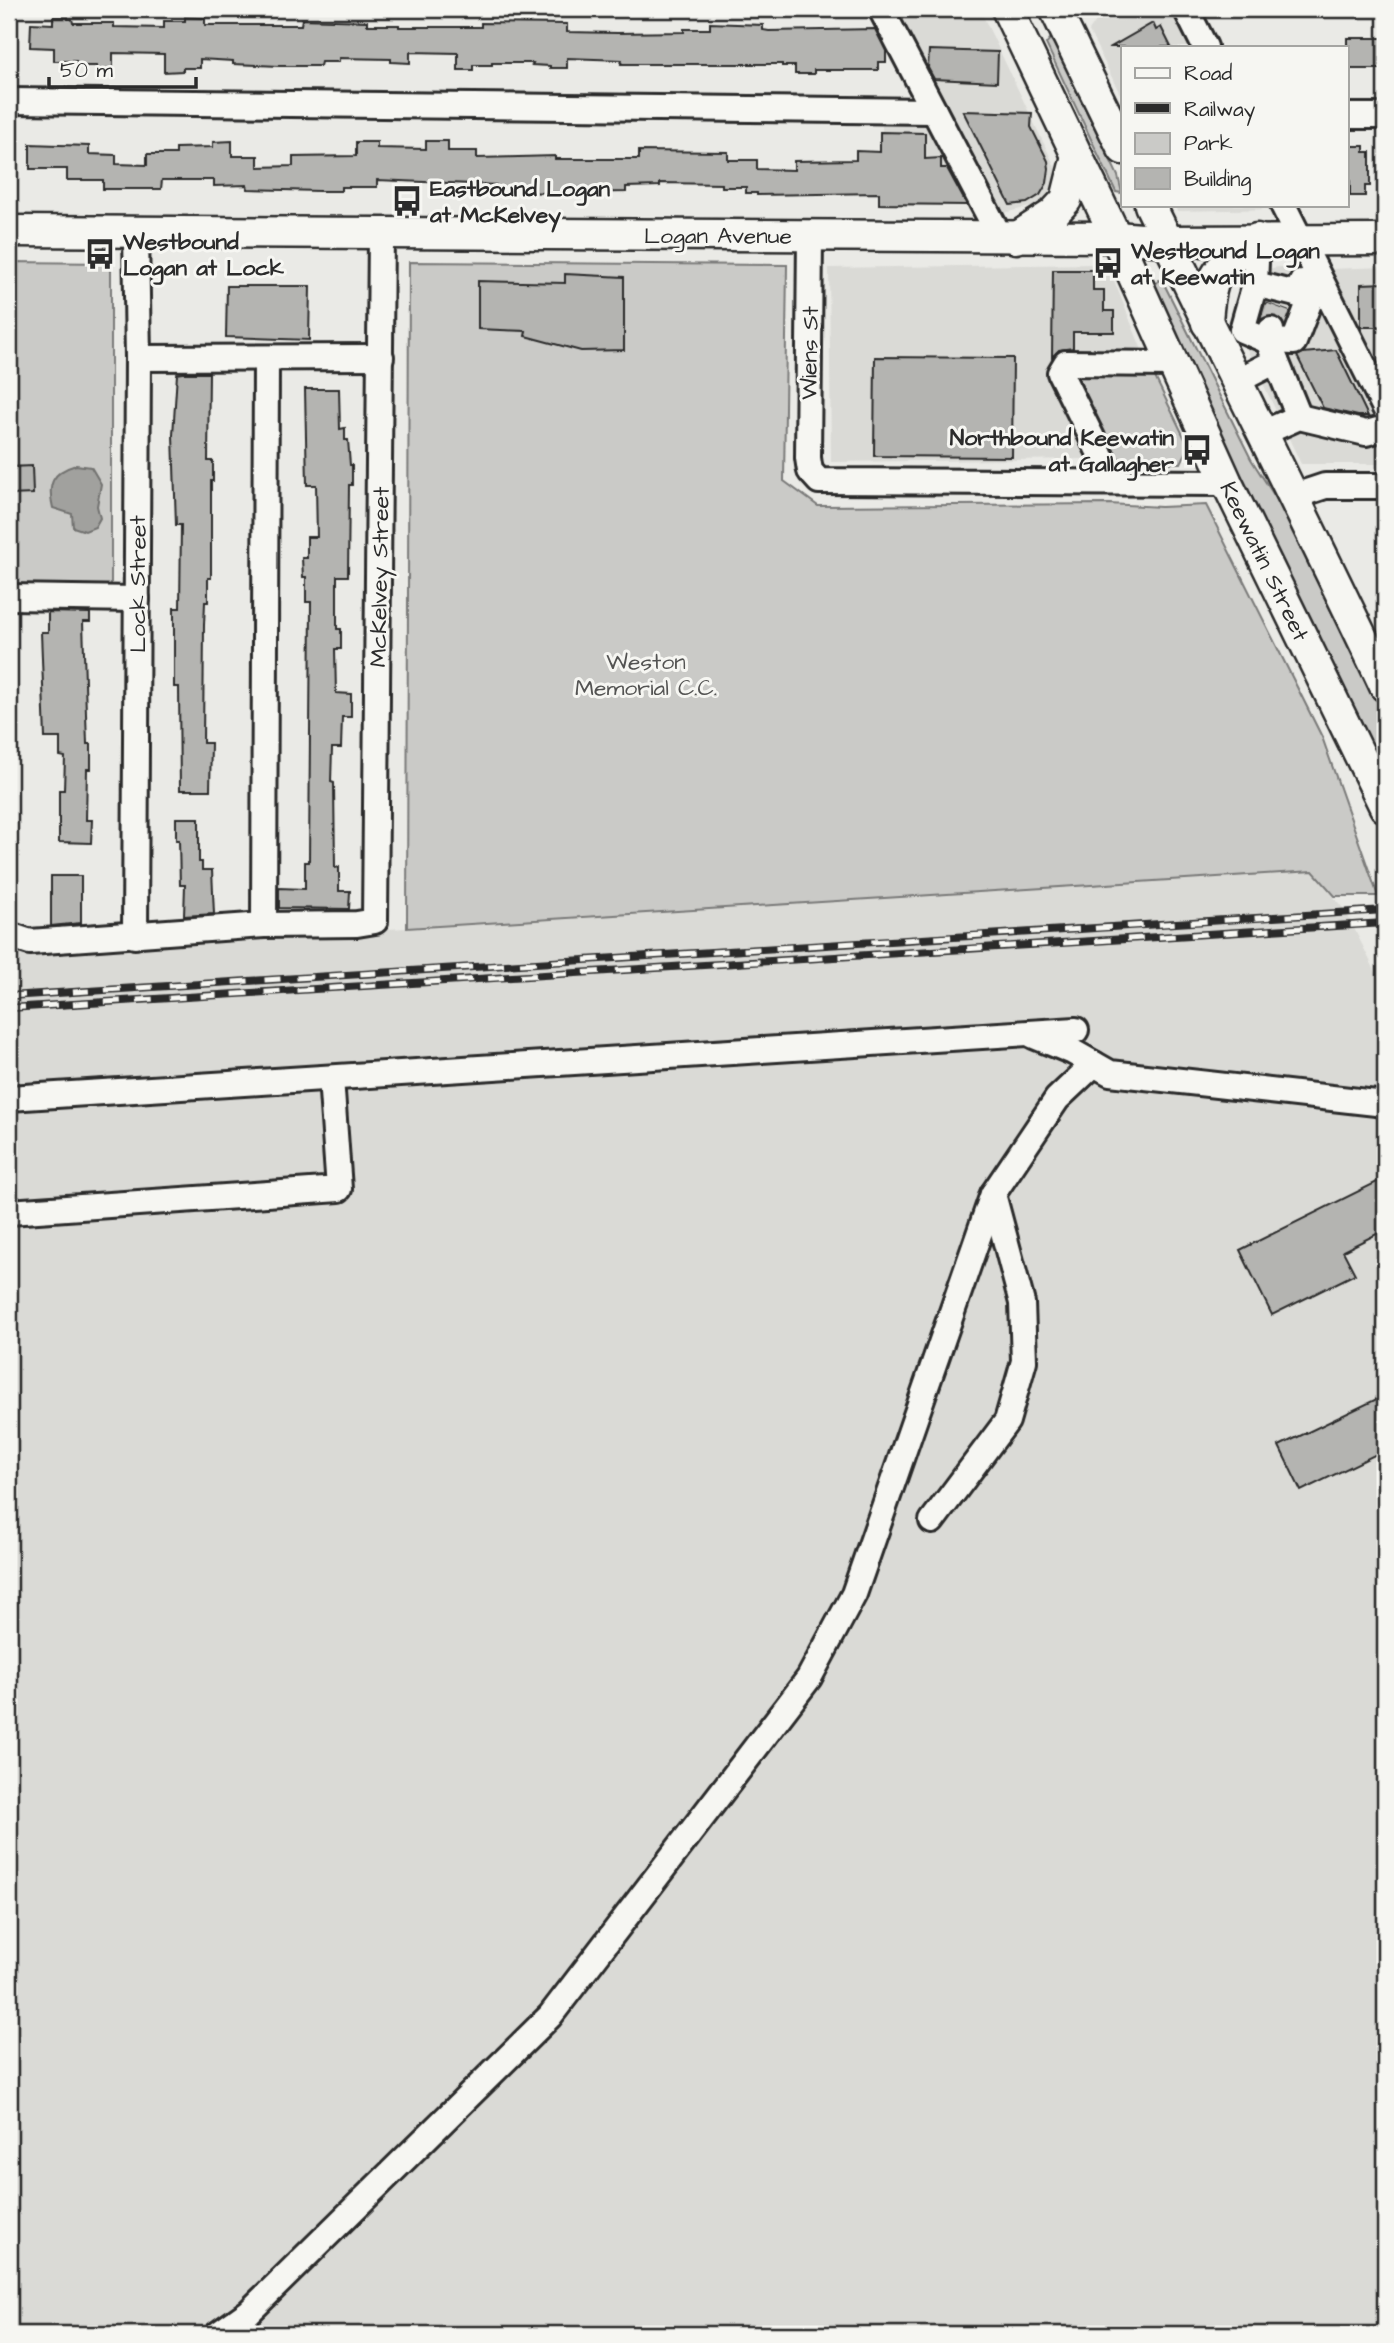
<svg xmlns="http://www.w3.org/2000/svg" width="1394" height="2343" font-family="'Architects Daughter',sans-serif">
<rect width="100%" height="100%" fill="#eaeae6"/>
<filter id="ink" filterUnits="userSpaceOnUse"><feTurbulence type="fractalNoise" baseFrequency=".0143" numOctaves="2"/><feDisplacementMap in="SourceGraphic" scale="14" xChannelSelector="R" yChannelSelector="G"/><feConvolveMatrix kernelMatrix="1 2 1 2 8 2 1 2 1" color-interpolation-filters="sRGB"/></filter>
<g filter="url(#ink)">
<!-- built -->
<g fill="#dadad6">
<polygon points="894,14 983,16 1056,169 1052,187 1044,199 1035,206 994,215"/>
<polygon points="1185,18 1200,47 1123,47 1123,100 1089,31 1096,21"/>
<polygon points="929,119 973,206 881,206 882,121"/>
<polygon points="1174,205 1277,205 1279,209 1177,211"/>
<polygon points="1098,264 1111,273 1144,355 1051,354 1051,368 1092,459 831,462 829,268"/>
<polygon points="1308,264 1385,424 1385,464 1301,464 1235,324 1244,271"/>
<polygon points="1385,267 1385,360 1370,360 1330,269"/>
<polygon points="1313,871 1346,912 1385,991 1385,2334 9,2334 9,948 407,928"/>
</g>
<!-- green -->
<g fill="#cacac7" stroke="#7a7a79" stroke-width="2">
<polygon points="1050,39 1057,47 1118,176 1122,193 1116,192 1046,44"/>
<polygon points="9,262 111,263 111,587 9,587"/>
<polygon points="409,262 787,265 784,481 818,506 1109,504 1161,507 1206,505 1322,737 1378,896 1335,896 1313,871 407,928"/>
<polygon points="1159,280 1164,284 1251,459 1286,514 1385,717 1385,783 1246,501 1154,286"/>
<polygon points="1075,373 1153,373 1189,447 1181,463 1112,462 1072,380"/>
</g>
<!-- water -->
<path fill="#a1a19e" stroke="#727270" stroke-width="2" d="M 76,465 L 91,467 L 101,484 L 97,506 L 100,518 L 95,527 L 85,531 L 73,527 L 72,514 L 53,508 C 47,484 52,472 76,465 Z"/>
<!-- building -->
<g fill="#b4b4b1" stroke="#2b2b2b" stroke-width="2">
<polygon points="53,17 68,17 68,19 72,19 73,23 114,23 114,27 164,28 164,21 185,21 185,17 205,18 205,25 301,25 302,19 367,21 367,25 399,25 399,27 481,27 481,23 567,24 567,32 617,33 684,32 684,29 710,29 710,23 763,25 763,30 769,31 875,29 886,51 886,62 878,62 878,70 814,70 814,74 795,74 795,66 782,66 782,64 621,64 622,60 567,58 567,68 550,68 550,66 532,65 533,63 492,63 492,65 473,65 473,70 458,70 458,53 410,52 410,63 391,62 391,59 339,58 339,62 321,62 320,66 279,66 233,64 233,61 200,59 200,68 183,68 183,71 164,72 164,54 113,53 113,71 97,71 97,66 76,66 76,61 54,61 54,48 30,47 31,23 53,24"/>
<polygon points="1153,23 1156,30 1161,27 1171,47 1111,47"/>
<rect x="1347" y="38" width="38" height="31"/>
<polygon points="929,50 998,52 997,82 934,79 928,68"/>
<polygon points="963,111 1032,113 1031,127 1048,161 1049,169 1047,183 1040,195 1027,203 1010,205"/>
<polygon points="880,132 925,133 925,159 941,158 941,168 947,168 967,205 879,204 879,193 757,195 757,193 746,193 746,187 722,187 722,184 660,183 660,186 626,187 626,192 568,193 500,192 496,191 496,185 377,180 377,187 341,187 341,191 319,191 248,189 247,185 214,186 214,180 162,180 161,189 103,189 103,180 67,180 67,169 30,169 30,144 89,146 89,154 116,155 116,164 147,165 147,154 176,154 176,148 213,147 213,142 232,141 232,156 258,156 258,167 293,166 293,157 356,156 356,142 377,142 377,148 426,149 426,141 448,141 448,151 477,151 477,158 555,156 555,159 639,159 639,151 728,152 728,160 757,160 757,169 794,170 794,161 856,160 856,151 880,152"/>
<polygon points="1350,146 1364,146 1364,152 1370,152 1370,186 1365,186 1365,196 1350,196 1350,176 1347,176 1347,152 1350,152"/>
<polygon points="1053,270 1093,270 1093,290 1104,290 1104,311 1114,311 1114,332 1073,332 1073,348 1059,350 1052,357"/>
<polygon points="565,274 624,277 624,350 581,351 525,336 526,331 478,329 478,281 565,283"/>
<polygon points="1385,283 1385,327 1361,327 1361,284"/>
<polygon points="227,286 310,286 309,340 226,337"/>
<polygon points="1265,303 1290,312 1285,325 1281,319 1274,316 1267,316 1260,320"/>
<polygon points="1336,350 1368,416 1358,416 1323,408 1297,356 1303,353"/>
<polygon points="875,357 1013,358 1012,457 874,456"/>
<polygon points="183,373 209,373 208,461 213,461 213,481 211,481 211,578 208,578 208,602 205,602 204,625 203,743 211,743 210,790 180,790 179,687 174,687 174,608 180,608 181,525 176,525 173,435 177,374"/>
<polygon points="305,389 339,389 340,429 345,428 345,440 348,440 350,465 352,465 352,485 349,485 348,576 337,576 337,629 341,629 341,649 335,649 336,693 351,694 351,717 342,717 341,748 332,748 331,782 334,783 335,868 339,867 339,891 350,891 349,909 279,908 279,888 305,889 305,862 309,862 311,602 306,602 306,577 303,577 302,558 307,558 307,537 317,537 316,485 307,485"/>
<polygon points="32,466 33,494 9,495 9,467"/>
<polygon points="48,612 90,613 90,622 83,622 87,744 91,744 91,769 87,769 86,820 92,820 91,843 59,842 59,790 64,790 65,757 60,756 60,738 45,738 41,632 48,632"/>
<polygon points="176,818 199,818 199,862 202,862 202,870 212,870 214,914 184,916 185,885 180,885 179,840 176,840"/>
<polygon points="51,876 81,876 81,923 51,926"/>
<polygon points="1385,1178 1385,1230 1343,1251 1355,1274 1272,1315 1240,1250"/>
<polygon points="1385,1395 1385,1450 1301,1491 1279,1446"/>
</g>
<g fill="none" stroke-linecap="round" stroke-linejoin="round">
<!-- minor-tunnel -->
<polyline stroke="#c4c4c1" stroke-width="24" stroke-dasharray="24 12" stroke-linecap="butt" points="1271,329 1279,308"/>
<defs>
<g id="minor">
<polyline points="881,9 1000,237"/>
<polyline points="1186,9 1205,47"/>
<polyline points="9,101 934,111"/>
<polyline points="1347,116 1385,116"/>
<polyline points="1283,205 1385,408"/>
<polyline points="810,236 808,458 810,471 819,481 1227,483"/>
<polyline points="1257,239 1255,284 1296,294 1302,282"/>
<polyline points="1255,284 1242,330 1268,341 1294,342 1310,300 1296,294"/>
<polyline points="1271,330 1268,341 1299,417"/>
<polyline points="138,358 381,357"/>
<polyline points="1237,381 1276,361"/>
<polyline points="1263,433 1299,417 1366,433 1385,428"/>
<polyline points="1114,482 1060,373 1066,363 1173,364"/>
<polyline points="1295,496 1325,486 1385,486"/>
<polyline points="9,597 137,599"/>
<polyline points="264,925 266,358"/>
<polyline points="9,935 30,942 264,925 357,924 375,921 381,233"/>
<polyline points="135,936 138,358 136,232"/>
<polyline points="1034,1036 1073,1052 1110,1073 1385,1104"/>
<polyline points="9,1098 1076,1030"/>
<polyline points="9,1212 339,1189 331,1078"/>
<polyline points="932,1521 1007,1421 1024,1361 1022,1303 993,1194 1057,1099 1094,1064"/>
<polyline points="218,2334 249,2312 550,2016 809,1678 854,1594 993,1194"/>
</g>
<g id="major">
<polyline points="1007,9 1116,237 1227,483 1385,807"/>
<polyline points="1055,9 1123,149"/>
<path d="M 1150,205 C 1228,365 1309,525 1385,686"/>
<polyline points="9,231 1116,237 1167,241 1385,240"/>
<polyline points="1016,238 1053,214 1066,200 1077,156"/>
<path d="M 1207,323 C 1210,270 1217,270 1257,239"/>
</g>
</defs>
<!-- minor casing -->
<use href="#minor" stroke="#2b2b2b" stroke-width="30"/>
<!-- major casing -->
<use href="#major" stroke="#2b2b2b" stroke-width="35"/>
<!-- minor -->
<use href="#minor" stroke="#f6f6f2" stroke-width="24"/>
<!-- major -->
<use href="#major" stroke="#f6f6f2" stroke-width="30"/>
<defs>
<g id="rail">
<polyline points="9,996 1385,910"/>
<polyline points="9,1008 1385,923"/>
</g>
</defs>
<!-- rail casing -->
<use href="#rail" stroke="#2b2b2b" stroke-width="8"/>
<!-- rail -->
<use href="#rail" stroke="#f6f6f2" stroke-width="5" stroke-dasharray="16" stroke-linecap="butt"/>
</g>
</g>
<!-- icons -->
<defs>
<symbol id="bus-bare" viewBox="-9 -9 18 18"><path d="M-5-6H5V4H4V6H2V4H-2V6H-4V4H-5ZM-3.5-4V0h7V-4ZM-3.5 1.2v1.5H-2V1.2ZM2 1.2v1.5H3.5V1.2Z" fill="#2b2b2b" stroke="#f6f6f2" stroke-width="2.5" paint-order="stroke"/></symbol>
</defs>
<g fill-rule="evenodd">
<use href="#bus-bare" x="385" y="179" width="44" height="44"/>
<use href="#bus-bare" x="78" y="232" width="44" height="44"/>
<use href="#bus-bare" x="1086" y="241" width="44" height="44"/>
<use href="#bus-bare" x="1175" y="428" width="44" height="44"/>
</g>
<g text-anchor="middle" stroke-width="6" stroke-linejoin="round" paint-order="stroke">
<!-- poi labels -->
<g font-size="23" font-weight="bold" fill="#2b2b2b" stroke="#f6f6f2" text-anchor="start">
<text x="430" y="196">Eastbound Logan<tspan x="430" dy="26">at McKelvey</tspan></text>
<text x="123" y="249">Westbound<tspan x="123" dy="26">Logan at Lock</tspan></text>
<text x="1131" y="258">Westbound Logan<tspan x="1131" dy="26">at Keewatin</tspan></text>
<text x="1174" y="445" text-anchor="end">Northbound Keewatin<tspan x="1174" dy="26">at Gallagher</tspan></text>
</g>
<!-- street labels -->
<g font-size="23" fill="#2b2b2b" stroke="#f6f6f2">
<text x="718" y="243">Logan Avenue</text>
<text transform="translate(809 353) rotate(-89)" y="8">Wiens St</text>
<text transform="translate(1265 561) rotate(64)" y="8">Keewatin Street</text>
<text transform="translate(379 577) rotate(-89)" y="8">McKelvey Street</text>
<text transform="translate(137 584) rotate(-90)" y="8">Lock Street</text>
</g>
<!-- park labels -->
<g font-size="23" fill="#535352" stroke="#f6f6f2">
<text x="646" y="669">Weston<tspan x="646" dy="26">Memorial C.C.</tspan></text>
</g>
</g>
<!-- margin -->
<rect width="1394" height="2343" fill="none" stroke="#f6f6f2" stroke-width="35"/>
<rect x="18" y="18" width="1359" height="2308" fill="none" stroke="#2b2b2b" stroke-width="2.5" filter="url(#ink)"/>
<!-- legend -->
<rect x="1121" y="46" width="228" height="161" fill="#f6f6f2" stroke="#a5a5a2" stroke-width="2"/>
<rect x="1135" y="68" width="35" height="10" fill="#f6f6f2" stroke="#a5a5a2" stroke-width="2"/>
<text x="1184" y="80" font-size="21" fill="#2b2b2b">Road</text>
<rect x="1135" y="103" width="35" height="10" fill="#2b2b2b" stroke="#a5a5a2" stroke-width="2"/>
<text x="1184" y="116" font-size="21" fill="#2b2b2b">Railway</text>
<rect x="1135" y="133" width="35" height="21" fill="#cacac7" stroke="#a5a5a2" stroke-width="2"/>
<text x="1184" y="150" font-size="21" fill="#2b2b2b">Park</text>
<rect x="1135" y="168" width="35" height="21" fill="#b4b4b1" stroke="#a5a5a2" stroke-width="2"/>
<text x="1184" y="186" font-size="21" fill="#2b2b2b">Building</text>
<!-- scale -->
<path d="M49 77v10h147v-10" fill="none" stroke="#2b2b2b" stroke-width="3.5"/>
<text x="60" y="77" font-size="21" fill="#2b2b2b" stroke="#f6f6f2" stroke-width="5" paint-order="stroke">50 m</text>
</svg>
